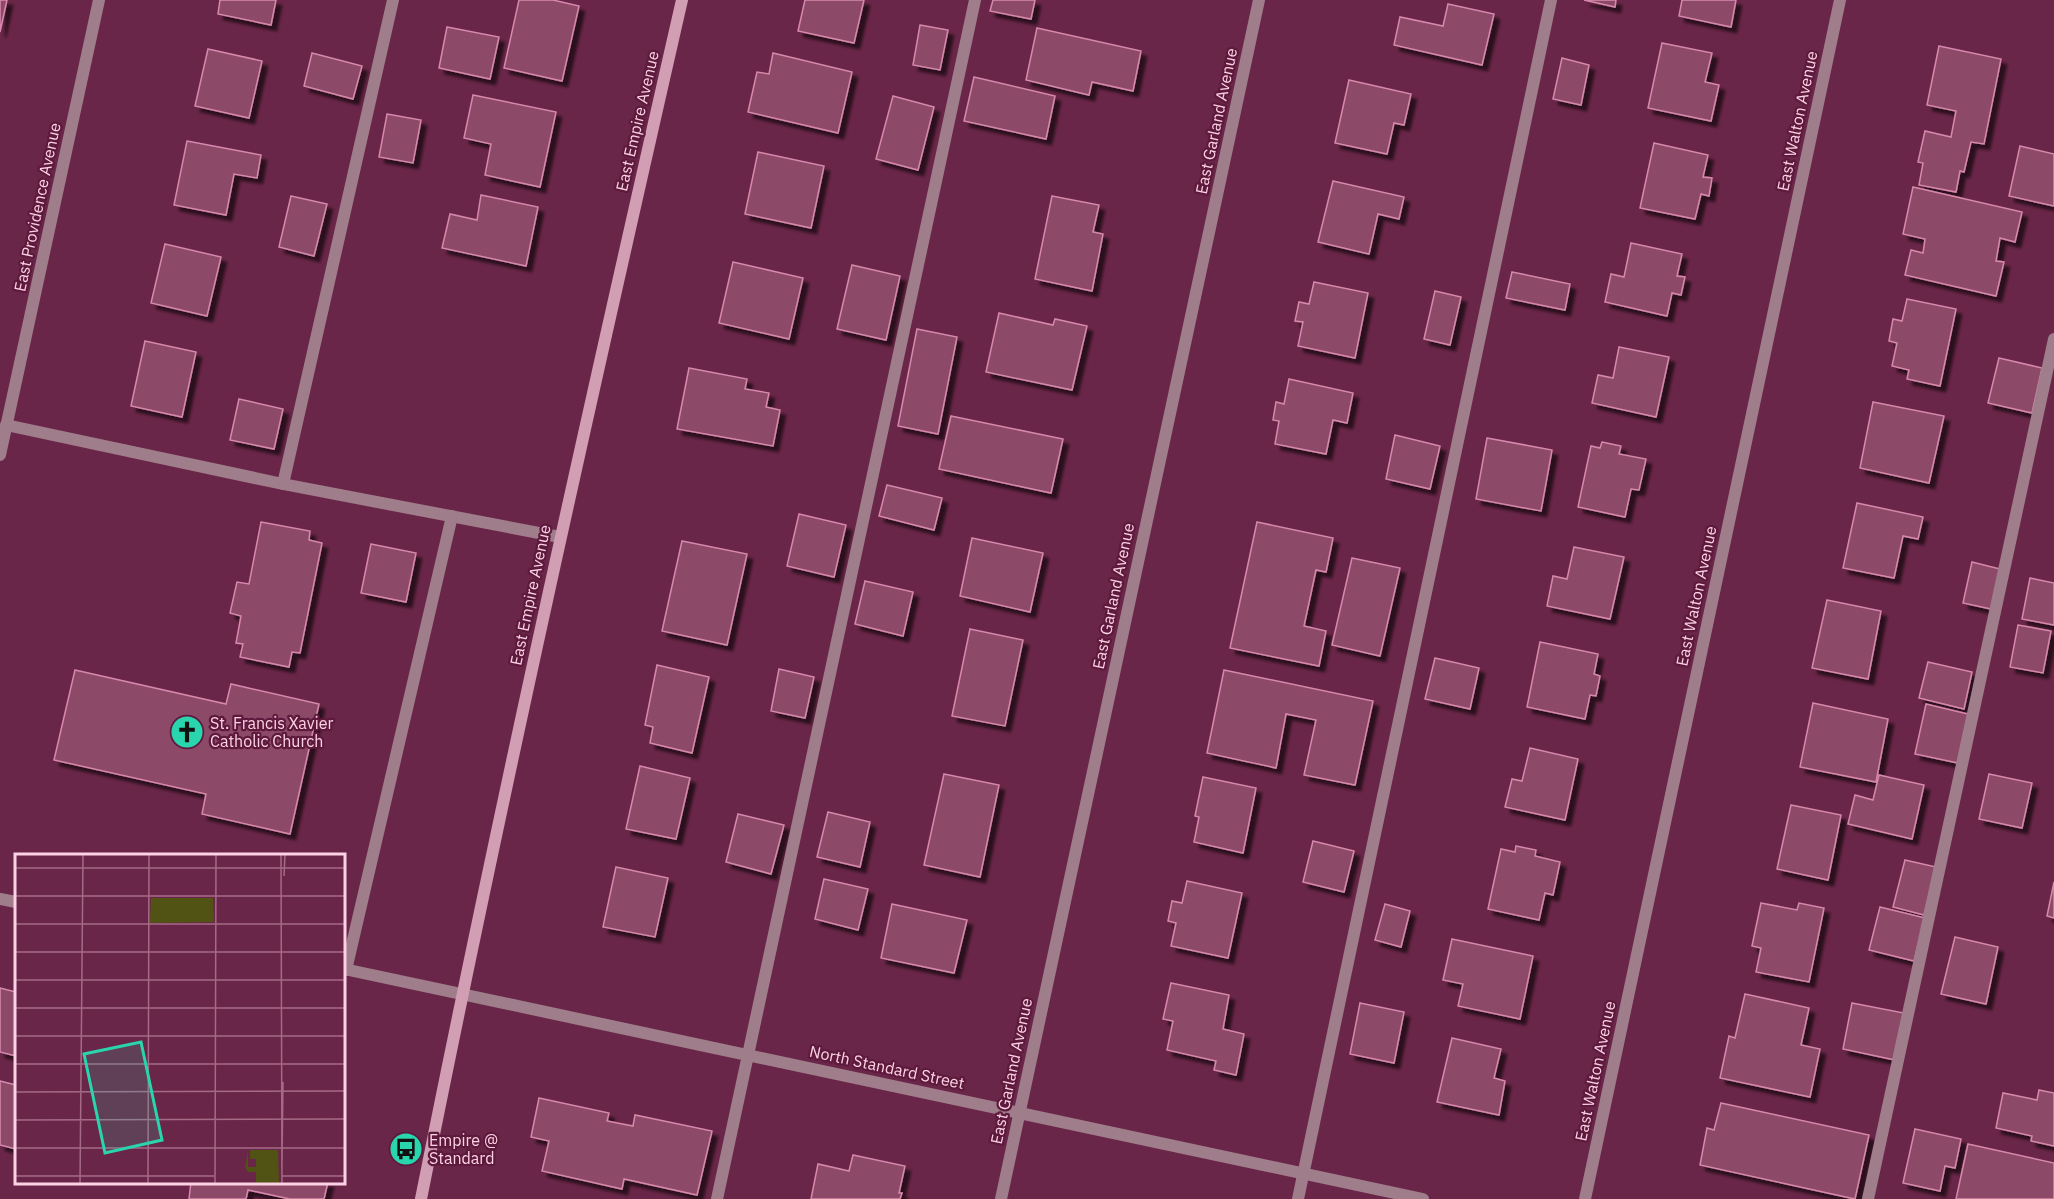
<svg xmlns="http://www.w3.org/2000/svg" width="2054" height="1199" font-family="'IBM Plex Sans',sans-serif">
<defs>
<filter id="shadow"><feDropShadow dx="5.5" dy="5.5" stdDeviation="1.5" flood-color="#0009"/></filter>
</defs>
<rect width="100%" height="100%" fill="#6a2648"/>
<!-- building -->
<g fill="#8c4868" stroke="#d789ac" stroke-width="1.5" filter="url(#shadow)">
<polygon points="0,0 7,0 0,32"/>
<polygon points="220,0 276,0 271,25 218,14"/>
<polygon points="519,0 553,0 579,6 562,81 504,68"/>
<polygon points="805,0 864,0 854,43 798,31"/>
<polygon points="993,0 1035,0 1031,19 990,11"/>
<polygon points="1584,0 1616,0 1615,7"/>
<polygon points="1682,0 1736,0 1731,27 1679,16"/>
<polygon points="1448,4 1494,14 1482,65 1394,45 1400,17 1443,26"/>
<polygon points="920,25 948,30 940,70 913,65"/>
<polygon points="447,27 499,37 490,79 439,68"/>
<polygon points="1037,28 1141,51 1133,91 1092,82 1089,95 1026,80"/>
<polygon points="1662,43 1712,53 1705,82 1719,85 1711,121 1648,108"/>
<polygon points="1939,46 2001,59 1984,144 1971,142 1964,172 1960,171 1956,192 1919,185 1923,163 1918,162 1925,131 1951,137 1956,111 1927,105"/>
<polygon points="208,49 262,61 249,118 195,106"/>
<polygon points="312,53 362,66 353,99 304,86"/>
<polygon points="773,53 852,72 838,133 748,112 757,72 769,74"/>
<polygon points="1562,58 1589,65 1581,105 1553,99"/>
<polygon points="974,77 1055,96 1046,139 964,121"/>
<polygon points="1349,80 1411,94 1404,125 1394,123 1387,154 1335,143"/>
<polygon points="473,95 556,112 540,187 485,175 491,144 464,138"/>
<polygon points="893,96 934,107 918,170 876,159"/>
<polygon points="387,114 421,120 413,163 379,157"/>
<polygon points="187,141 261,155 257,178 234,174 226,215 174,205"/>
<polygon points="1654,143 1708,155 1703,177 1712,178 1709,196 1701,194 1695,219 1640,208"/>
<polygon points="2020,146 2054,154 2054,206 2009,196"/>
<polygon points="758,152 824,166 811,228 745,214"/>
<polygon points="1333,181 1404,197 1399,219 1378,214 1369,254 1318,242"/>
<polygon points="1913,187 2022,212 2015,242 2000,238 1996,261 2004,262 1996,296 1905,275 1911,250 1923,253 1925,239 1903,234"/>
<polygon points="481,195 538,207 526,266 442,248 450,214 477,220"/>
<polygon points="291,196 327,204 314,256 279,247"/>
<polygon points="1052,196 1099,205 1093,232 1103,234 1092,291 1035,279"/>
<polygon points="1631,243 1682,254 1677,276 1685,277 1681,295 1672,293 1667,316 1605,302 1611,274 1624,277"/>
<polygon points="165,244 221,257 207,316 151,303"/>
<polygon points="733,262 803,278 789,339 719,323"/>
<polygon points="852,265 900,276 886,340 837,329"/>
<polygon points="1512,272 1570,284 1565,310 1506,298"/>
<polygon points="1314,282 1368,293 1355,358 1298,346 1303,322 1295,321 1299,302 1309,304"/>
<polygon points="1435,291 1461,297 1450,345 1424,339"/>
<polygon points="1907,299 1956,309 1940,386 1907,379 1909,370 1892,366 1897,343 1889,341 1893,319 1902,321"/>
<polygon points="999,313 1053,325 1055,319 1087,326 1072,390 986,372"/>
<polygon points="917,329 957,337 938,434 898,426"/>
<polygon points="145,341 196,352 182,417 131,406"/>
<polygon points="1619,347 1669,357 1656,417 1592,403 1598,375 1613,378"/>
<polygon points="1999,358 2042,368 2032,413 1988,403"/>
<polygon points="689,368 747,379 745,389 769,393 766,407 780,410 773,446 677,429"/>
<polygon points="1289,379 1353,393 1347,423 1333,420 1326,454 1275,444 1279,421 1273,420 1276,402 1284,404"/>
<polygon points="239,399 283,409 274,449 230,440"/>
<polygon points="1873,402 1944,416 1929,483 1860,468"/>
<polygon points="951,416 1063,439 1051,493 939,469"/>
<polygon points="1395,435 1440,446 1430,489 1386,479"/>
<polygon points="1487,438 1552,450 1541,511 1476,499"/>
<polygon points="1602,442 1621,446 1619,454 1646,459 1639,490 1631,489 1625,517 1578,507 1591,446 1600,448"/>
<polygon points="887,485 942,498 934,530 879,516"/>
<polygon points="1857,503 1923,517 1918,539 1903,536 1894,578 1843,568"/>
<polygon points="799,514 846,525 834,577 787,566"/>
<polygon points="261,522 310,531 309,540 322,543 300,653 292,652 289,667 240,657 243,644 236,643 241,616 230,613 237,582 249,584"/>
<polygon points="1257,522 1333,538 1326,572 1316,570 1304,626 1326,631 1319,666 1230,648"/>
<polygon points="972,538 1043,553 1030,612 960,596"/>
<polygon points="682,541 747,554 727,645 662,631"/>
<polygon points="371,544 416,553 406,602 361,593"/>
<polygon points="1574,547 1624,557 1610,619 1547,606 1553,576 1567,579"/>
<polygon points="1352,558 1400,568 1380,656 1332,645"/>
<polygon points="1972,562 2000,569 1991,609 1963,603"/>
<polygon points="2030,578 2054,583 2054,625 2022,619"/>
<polygon points="865,581 913,592 903,636 855,624"/>
<polygon points="1827,600 1881,611 1868,679 1812,668"/>
<polygon points="2018,625 2051,631 2043,673 2010,667"/>
<polygon points="970,629 1023,640 1005,726 952,716"/>
<polygon points="1540,642 1598,654 1594,674 1600,676 1596,696 1590,695 1585,719 1527,707"/>
<polygon points="1435,658 1479,668 1470,709 1425,699"/>
<polygon points="1928,662 1972,672 1964,709 1919,698"/>
<polygon points="657,665 709,677 692,753 650,743 653,727 645,725"/>
<polygon points="779,669 814,677 805,718 771,711"/>
<polygon points="75,670 226,704 231,684 319,704 290,834 202,814 206,794 54,760"/>
<polygon points="1224,670 1373,701 1355,785 1304,775 1316,720 1286,714 1276,768 1207,753"/>
<polygon points="1813,703 1888,719 1876,782 1800,767"/>
<polygon points="1926,704 1968,714 1958,763 1915,754"/>
<polygon points="1530,748 1578,759 1565,820 1505,807 1512,779 1522,781"/>
<polygon points="640,766 690,778 676,839 626,829"/>
<polygon points="944,774 999,785 980,877 924,865"/>
<polygon points="1989,774 2032,783 2022,828 1979,819"/>
<polygon points="1879,775 1924,785 1912,839 1848,824 1855,795 1873,800"/>
<polygon points="1203,777 1256,788 1243,853 1194,842 1199,817 1195,816"/>
<polygon points="1791,805 1841,815 1828,880 1777,869"/>
<polygon points="828,812 870,822 860,867 817,857"/>
<polygon points="738,814 784,825 771,874 726,862"/>
<polygon points="1313,841 1354,851 1344,892 1303,882"/>
<polygon points="1516,846 1536,850 1535,856 1560,862 1553,895 1545,893 1539,920 1488,909 1501,849 1515,852"/>
<polygon points="1905,860 1936,867 1924,915 1893,907"/>
<polygon points="616,867 668,878 655,937 603,927"/>
<polygon points="824,879 868,889 858,930 815,919"/>
<polygon points="1187,881 1242,893 1228,958 1171,946 1176,923 1168,921 1172,901 1182,903"/>
<polygon points="2054,882 2054,918 2047,916"/>
<polygon points="1761,903 1797,910 1799,903 1824,908 1809,982 1756,972 1761,948 1752,946"/>
<polygon points="892,904 967,920 954,973 881,958"/>
<polygon points="1385,904 1410,911 1401,947 1375,940"/>
<polygon points="1880,907 1925,918 1914,961 1869,950"/>
<polygon points="1955,937 1998,947 1986,1004 1941,994"/>
<polygon points="1452,939 1533,956 1520,1019 1458,1006 1463,984 1443,980"/>
<polygon points="1171,983 1229,995 1223,1029 1244,1034 1236,1075 1214,1070 1216,1061 1167,1050 1173,1021 1163,1019"/>
<polygon points="0,988 16,992 16,1056 0,1052"/>
<polygon points="1745,994 1809,1008 1801,1045 1820,1049 1810,1097 1720,1078 1729,1036 1735,1038"/>
<polygon points="1360,1003 1404,1012 1394,1063 1350,1054"/>
<polygon points="1852,1003 1904,1013 1895,1060 1843,1049"/>
<polygon points="1452,1038 1501,1049 1494,1078 1505,1081 1499,1115 1437,1102"/>
<polygon points="0,1081 16,1085 16,1149 0,1145"/>
<polygon points="2039,1090 2054,1093 2054,1146 2031,1141 2032,1136 1996,1128 2003,1093 2037,1100"/>
<polygon points="539,1098 609,1113 607,1121 633,1126 635,1115 712,1131 697,1195 624,1179 622,1189 542,1171 549,1141 531,1137"/>
<polygon points="1721,1103 1869,1135 1855,1199 1700,1165 1707,1128 1714,1130"/>
<polygon points="1915,1129 1961,1139 1955,1168 1945,1166 1940,1191 1903,1183"/>
<polygon points="1968,1144 2054,1163 2054,1199 1956,1199"/>
<polygon points="853,1155 905,1166 899,1193 902,1193 900,1199 811,1199 818,1164 849,1171"/>
<polygon points="191,1182 328,1182 324,1199 290,1199 248,1190 246,1199 189,1199"/>
</g>
<g fill="none" stroke-linecap="round" stroke-linejoin="round">
<!-- lane -->
<g stroke="#9f7d8b" stroke-width="12">
<polyline points="6,425 283,484 560,537"/>
<polyline points="283,484 393,0"/>
<polyline points="346,970 452,516"/>
<polyline points="717,1199 975,0"/>
<polyline points="1298,1199 1551,0"/>
<polyline points="1868,1199 2054,339"/>
</g>
<!-- street -->
<g stroke="#9f7d8b" stroke-width="12">
<polyline points="0,455 99,0"/>
<polyline points="0,899 16,902"/>
<polyline points="344,969 1423,1199"/>
<polyline points="1001,1199 1259,0"/>
<polyline points="1585,1199 1840,0"/>
</g>
<!-- secondary -->
<path stroke="#d29eb4" stroke-width="12" d="M 421,1199 C 501,798 591,399 682,0"/>
</g>
<!-- icons -->
<defs>
<symbol id="church-disc" viewBox="-11 -11 22 22"><circle r="9.5" fill="#29d5ad" stroke="#5d1a3d"/><path d="M-1.2-6h2.4v3.5h3.3v2.4h-3.3V6h-2.4V-.1h-3.3v-2.4h3.3Z" fill="#111"/></symbol>
<symbol id="bus-disc" viewBox="-11 -11 22 22"><circle r="9.5" fill="#29d5ad" stroke="#5d1a3d"/><path d="M-5-6H5V4H4V6H2V4H-2V6H-4V4H-5ZM-3.5-4V0h7V-4ZM-3.5 1.2v1.5H-2V1.2ZM2 1.2v1.5H3.5V1.2Z" fill="#111"/></symbol>
</defs>
<g fill-rule="evenodd">
<use href="#church-disc" x="168" y="713" width="38" height="38"/>
<use href="#bus-disc" x="387" y="1130" width="38" height="38"/>
</g>
<g text-anchor="middle" stroke-width="4.5" stroke-linejoin="round" paint-order="stroke">
<!-- street labels -->
<g font-size="16" fill="#fdd2e4" stroke="#5d1a3d">
<text transform="translate(637 121) rotate(-77)" y="6">East Empire Avenue</text>
<text transform="translate(1216 121) rotate(-78)" y="6">East Garland Avenue</text>
<text transform="translate(1797 121) rotate(-78)" y="6">East Walton Avenue</text>
<text transform="translate(37 207) rotate(-78)" y="6">East Providence Avenue</text>
<text transform="translate(530 595) rotate(-78)" y="6">East Empire Avenue</text>
<text transform="translate(1113 596) rotate(-78)" y="6">East Garland Avenue</text>
<text transform="translate(1696 596) rotate(-78)" y="6">East Walton Avenue</text>
<text transform="translate(887 1067) rotate(12)" y="6">North Standard Street</text>
<text transform="translate(1011 1071) rotate(-78)" y="6">East Garland Avenue</text>
<text transform="translate(1595 1071) rotate(-78)" y="6">East Walton Avenue</text>
</g>
<!-- poi labels -->
<g font-size="16" fill="#fdd2e4" stroke="#5d1a3d" text-anchor="start">
<text x="210" y="729">St. Francis Xavier<tspan x="210" dy="18">Catholic Church</tspan></text>
<text x="429" y="1146">Empire @<tspan x="429" dy="18">Standard</tspan></text>
</g>
</g>
<!-- overview -->
<g transform="translate(15 854)">
<rect width="330" height="330" fill="#6a2648"/>
<path d="M 136,44 L 198,44 L 199,68 L 135,69 ZM 235,296 L 263,296 L 264,330 L 241,330 L 241,318 L 233,318 L 230,313 L 233,297 L 233,313 L 241,313 L 241,305 L 235,305 Z" fill="#515314"/>
<path fill="none" stroke="#a56b86" stroke-width="1.5" d="M 266,0 L 267,330M 0,14 L 330,14M 269,22 L 270,0M 0,42 L 330,42M 0,70 L 330,70M 0,98 L 330,98M 0,126 L 330,126M 0,154 L 330,154M 0,182 L 330,182M 0,210 L 330,210M 0,238 L 330,237M 0,266 L 330,265M 0,294 L 330,294M 267,307 L 268,228M 0,322 L 199,322M 267,322 L 330,322M 65,330 L 68,0M 133,330 L 134,0M 200,330 L 201,0"/>
<path fill="#29d5ad" fill-opacity="0.15" stroke="#29d5ad" stroke-width="3" d="M 126,188 L 147,286 L 90,299 L 69,200 Z"/>
<rect width="330" height="330" fill="none" stroke="#fdd2e4" stroke-width="3"/>
</g>
</svg>
